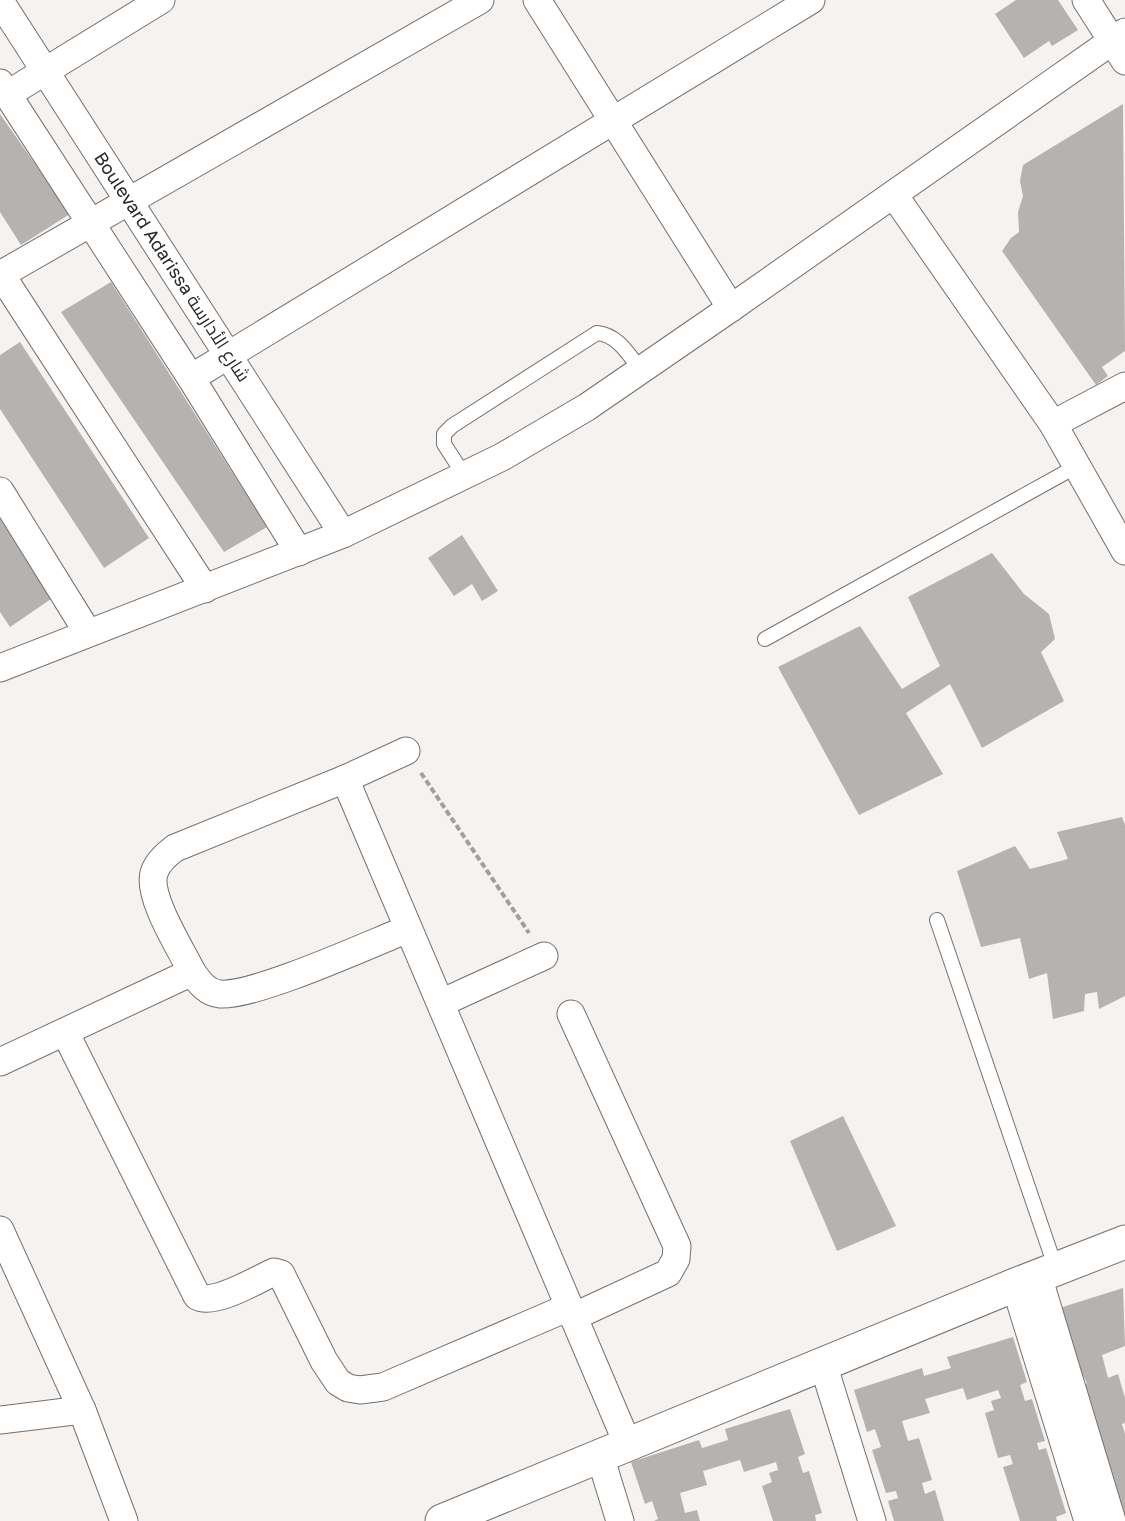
<svg xmlns="http://www.w3.org/2000/svg" width="1125" height="1521" font-family="'Golos Text',Cairo,sans-serif">
<rect width="100%" height="100%" fill="#f5f2f0"/>
<!-- building -->
<g fill="#b5b2b0">
<polygon points="1016,0 1058,0 1078,30 1052,46 1049,41 1024,58 995,14"/>
<polygon points="1123,104 1125,351 1102,367 1108,376 1096,385 1002,251 1011,238 1019,232 1018,212 1023,196 1020,181 1023,165"/>
<polygon points="0,114 70,214 21,245 0,212"/>
<polygon points="111,282 267,527 224,552 61,312"/>
<polygon points="20,342 149,538 104,568 0,409 0,355"/>
<polygon points="0,511 54,597 10,627 0,612"/>
<polygon points="462,535 498,591 482,601 472,584 454,596 428,558"/>
<polygon points="992,553 1024,594 1049,614 1055,639 1041,652 1064,701 982,748 950,684 906,713 943,774 859,815 778,667 860,626 902,689 940,666 908,597"/>
<polygon points="1122,817 1125,825 1125,996 1099,1009 1097,992 1085,994 1084,1011 1053,1019 1047,973 1029,979 1020,938 981,947 957,871 1015,846 1030,869 1068,859 1057,832"/>
<polygon points="843,1116 896,1226 837,1251 790,1141"/>
<polygon points="1123,1288 1125,1346 1102,1355 1108,1378 1118,1374 1125,1398 1125,1423 1122,1424 1125,1434 1125,1517 1116,1520 1104,1447 1095,1452 1075,1388 1087,1383 1083,1376 1072,1380 1050,1311"/>
<polygon points="1013,1337 1027,1382 1020,1385 1025,1401 1032,1399 1045,1441 1037,1443 1039,1450 1046,1448 1066,1513 1056,1517 1057,1521 1020,1521 1003,1467 1013,1464 1010,1455 998,1458 985,1413 994,1410 991,1401 1001,1398 998,1390 967,1400 963,1388 925,1399 930,1413 902,1421 908,1441 919,1438 932,1480 922,1483 925,1494 935,1490 944,1521 894,1521 888,1501 898,1498 896,1491 886,1493 872,1450 881,1447 875,1429 867,1432 854,1390 922,1368 924,1376 951,1368 947,1357"/>
<polygon points="790,1409 805,1454 798,1457 803,1473 809,1471 822,1513 815,1515 816,1521 773,1521 762,1486 772,1482 769,1473 778,1470 776,1462 744,1472 740,1460 703,1471 707,1485 680,1493 685,1513 697,1510 700,1521 654,1521 658,1519 652,1501 645,1504 631,1462 699,1440 702,1448 728,1440 725,1429"/>
</g>
<g fill="none" stroke-linecap="round" stroke-linejoin="round">
<defs>
<g id="lane">
<path d="M 464,475 L 444,444 L 444,434 L 452,426 L 597,333 C 618,335 628,354 641,370"/>
<polyline points="765,639 1077,466"/>
<polyline points="937,920 1056,1269"/>
</g>
<g id="street">
<polyline points="537,0 731,308"/>
<polyline points="1086,0 1125,61"/>
<polyline points="0,1 343,534"/>
<polyline points="0,83 191,378 299,552"/>
<polyline points="8,94 161,0"/>
<polyline points="894,195 1053,424 1125,551"/>
<polyline points="0,273 205,589"/>
<polyline points="0,275 480,0"/>
<polyline points="191,378 811,0"/>
<polyline points="1053,424 1125,386"/>
<polyline points="0,491 88,633"/>
<polyline points="0,668 343,534 502,457 587,407 731,308 1125,32"/>
<path d="M 406,751 L 345,779 L 175,848 C 167,854 157,863 154,873 C 147,897 181,949 192,972 C 199,982 207,993 220,994 C 254,997 370,944 408,929"/>
<polyline points="345,779 628,1445"/>
<polyline points="441,1003 544,956"/>
<polyline points="571,1014 677,1246 676,1259 668,1273 573,1317"/>
<path d="M 65,1032 L 197,1296 C 214,1306 256,1280 274,1272 L 281,1274 L 324,1361 L 338,1382 L 348,1388 L 360,1390 L 383,1387 L 569,1307"/>
<polyline points="0,1062 192,972"/>
<polyline points="0,1230 82,1410 124,1521"/>
<polyline points="1038,1276 1112,1521"/>
<polyline points="1015,1285 1088,1521"/>
<polyline points="823,1364 872,1521"/>
<polyline points="0,1420 82,1410"/>
<polyline points="600,1456 620,1521"/>
</g>
<polyline id="secondary" points="442,1521 1015,1285 1125,1242"/>
</defs>
<!-- lane casing -->
<use href="#lane" stroke="#73706e" stroke-width="16"/>
<!-- street casing -->
<use href="#street" stroke="#73706e" stroke-width="29"/>
<!-- secondary casing -->
<use href="#secondary" stroke="#73706e" stroke-width="35"/>
<!-- path -->
<polyline stroke="#a19e9d" stroke-width="4" stroke-dasharray="6 3" stroke-linecap="butt" points="421,773 529,933"/>
<!-- lane -->
<use href="#lane" stroke="#fff" stroke-width="14"/>
<!-- street -->
<use href="#street" stroke="#fff" stroke-width="27"/>
<!-- secondary -->
<use href="#secondary" stroke="#fff" stroke-width="33"/>
</g>
<g text-anchor="middle" stroke-width="5" stroke-linejoin="round" paint-order="stroke">
<!-- street labels -->
<g font-size="18" fill="#282726" stroke="#fff">
<text transform="translate(172 267) rotate(57)" y="6">Boulevard Adarissa شارع الأدارسة</text>
</g>
</g>
</svg>
